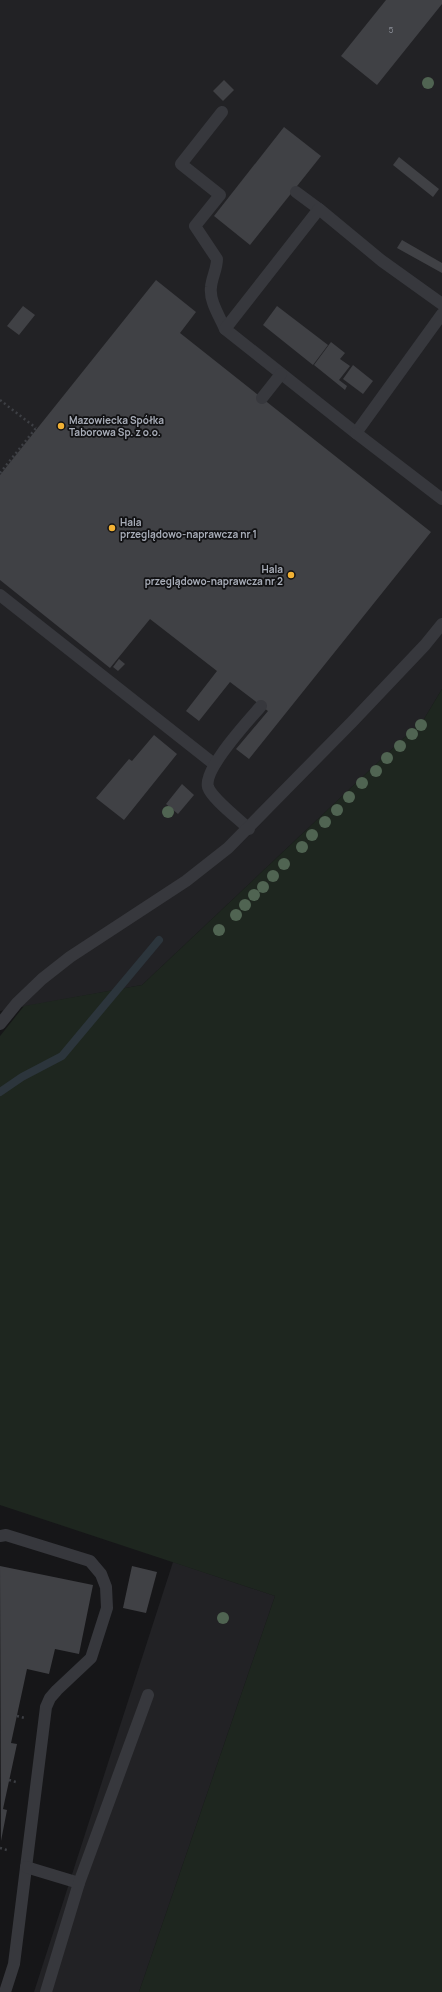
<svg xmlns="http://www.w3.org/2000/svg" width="442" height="1992" font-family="Manrope,sans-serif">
<rect width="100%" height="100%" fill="#161618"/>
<!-- built -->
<g fill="#222225">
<polygon points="0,0 442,0 442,689 424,719 142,985 0,1011"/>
<polygon points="173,1562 275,1596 139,1992 34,1992"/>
</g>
<!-- green -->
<polygon fill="#1e261f" points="442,689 442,1992 139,1992 275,1596 0,1505 0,1036 24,1006 142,985 424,719"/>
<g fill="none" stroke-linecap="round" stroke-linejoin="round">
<!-- stream -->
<polyline stroke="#2c353c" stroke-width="8" points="0,1092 22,1077 62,1056 159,940"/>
</g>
<!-- building -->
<g fill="#404145">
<polygon points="386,0 442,0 442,4 377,85 341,56"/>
<polygon points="224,80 234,90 223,101 213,91"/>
<polygon points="284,127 321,156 250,245 214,216"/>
<polygon points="399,157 439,189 433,197 393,165"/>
<polygon points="402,240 442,263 442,273 397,248"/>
<polygon points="156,280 196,312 180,333 431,532 249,759 236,749 268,711 230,682 199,721 186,711 217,671 150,619 110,668 0,580 0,475"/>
<polygon points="23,306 35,315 19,335 7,326"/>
<polygon points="277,306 328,345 313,365 263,325"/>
<polygon points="331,342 345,353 340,359 350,366 339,380 347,386 345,390 314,365"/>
<polygon points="353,365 373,381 363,394 343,379"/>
<polygon points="119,659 125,664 118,671 113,667"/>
<polygon points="154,735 177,754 124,820 96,798 129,759 132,761"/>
<polygon points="182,784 194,795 178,814 166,804"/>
<polygon points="0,1566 93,1585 79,1654 55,1649 49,1674 27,1669 11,1743 17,1744 3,1809 7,1810 1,1841"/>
<polygon points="132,1566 157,1572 146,1613 123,1608"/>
</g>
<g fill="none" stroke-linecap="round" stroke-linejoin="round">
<!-- path -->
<g stroke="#3d3f44" stroke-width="2.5" stroke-dasharray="2 3" stroke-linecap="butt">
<polyline points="0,400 36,428"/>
<polyline points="0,473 36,428"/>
<polyline points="17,1716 25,1718"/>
<polyline points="9,1780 16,1782"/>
<polyline points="0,1848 7,1850"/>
</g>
<!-- lane -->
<g stroke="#37383d" stroke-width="12">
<path d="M 222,112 L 181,164 L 220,195 L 195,226 L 217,259 C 217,269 212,277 211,287 C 209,301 220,317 225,329"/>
<polyline points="296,192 319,209"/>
<polyline points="442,304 382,261 319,209 225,329 356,433 442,314"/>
<polyline points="262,398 281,374"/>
<polyline points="356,433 442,499"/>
<polyline points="0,595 214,764"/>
<path d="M 249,829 C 239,819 212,799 208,787 C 203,769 249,720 261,706"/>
<polyline points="0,1024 17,1003 42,979 70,957 186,881 228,848 352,722 425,645 442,624"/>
<polyline points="0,1536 6,1535 90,1561 101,1574 106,1587 107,1608 91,1658 57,1690 50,1698 46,1707 14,1964 5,1992"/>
<polyline points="26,1867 79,1883"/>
<polyline points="46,1992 79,1883 148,1695"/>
</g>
</g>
<!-- trees -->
<g fill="#506452">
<circle cx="428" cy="83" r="6"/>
<circle cx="421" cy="725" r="6"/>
<circle cx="412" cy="734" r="6"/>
<circle cx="400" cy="746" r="6"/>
<circle cx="387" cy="758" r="6"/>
<circle cx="376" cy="771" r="6"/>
<circle cx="362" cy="783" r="6"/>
<circle cx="349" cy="797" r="6"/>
<circle cx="337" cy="810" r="6"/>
<circle cx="168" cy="812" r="6"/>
<circle cx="325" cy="822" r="6"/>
<circle cx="312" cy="835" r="6"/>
<circle cx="302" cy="847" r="6"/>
<circle cx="284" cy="864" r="6"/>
<circle cx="273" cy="876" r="6"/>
<circle cx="263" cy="887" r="6"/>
<circle cx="254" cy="895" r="6"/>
<circle cx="245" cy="905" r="6"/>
<circle cx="236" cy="915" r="6"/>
<circle cx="219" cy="930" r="6"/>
<circle cx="223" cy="1618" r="6"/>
</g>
<!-- markers -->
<g fill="#f2b134" stroke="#111113" stroke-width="1.5">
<circle cx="61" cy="426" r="4"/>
<circle cx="112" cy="528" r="4"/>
<circle cx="291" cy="575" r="4"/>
</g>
<g text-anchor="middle" stroke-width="3.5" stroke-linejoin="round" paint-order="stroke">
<!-- number labels -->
<g font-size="8" fill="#8e929b">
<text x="391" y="33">5</text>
</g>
<!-- poi labels -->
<g font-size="10" font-weight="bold" fill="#a8adb8" stroke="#111113" text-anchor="start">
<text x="69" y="424">Mazowiecka Spółka<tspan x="69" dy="12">Taborowa Sp. z o.o.</tspan></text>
<text x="120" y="526">Hala<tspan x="120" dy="12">przeglądowo-naprawcza nr 1</tspan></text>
<text x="283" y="573" text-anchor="end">Hala<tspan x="283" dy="12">przeglądowo-naprawcza nr 2</tspan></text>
</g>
</g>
</svg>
